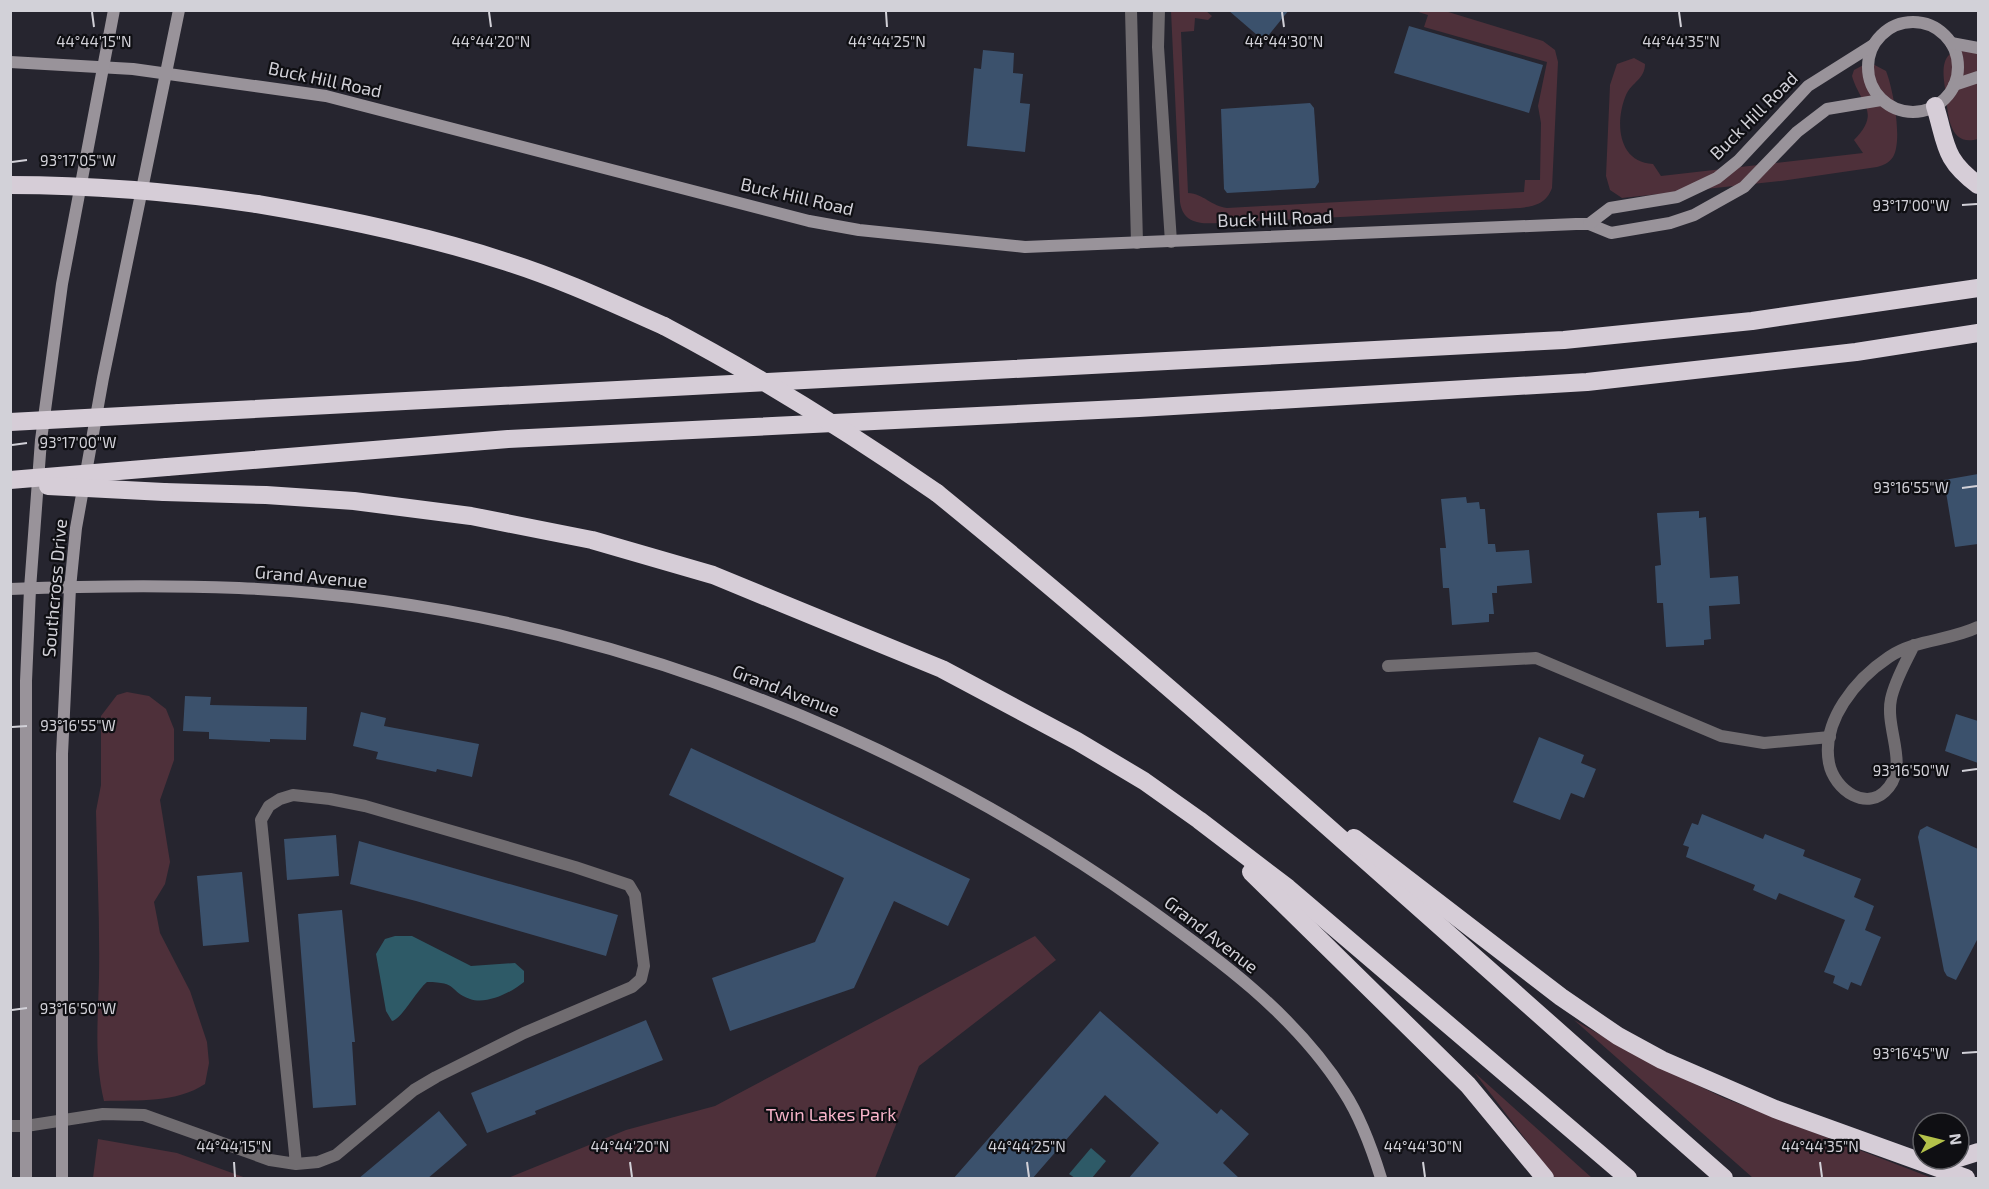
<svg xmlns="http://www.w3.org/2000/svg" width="1989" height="1189" font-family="'Exo 2',sans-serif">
<rect width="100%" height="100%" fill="#26252f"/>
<!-- green -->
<g fill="#4e303a">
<path d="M 1412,10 L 1445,11 L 1543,41 L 1555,50 L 1558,62 L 1552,188 C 1544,210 1523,207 1502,209 L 1219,223 C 1201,224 1183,224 1180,202 L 1171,11 L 1206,11 L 1212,16 L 1208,20 L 1195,18 L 1194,31 L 1181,32 L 1188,193 C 1204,194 1211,206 1227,208 L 1524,192 L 1525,180 L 1540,180 L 1541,123 L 1538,106 L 1547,62 L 1424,27 L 1428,15 Z"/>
<path d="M 1978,45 L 1978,139 C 1950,147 1948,117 1946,96 C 1945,84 1940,66 1948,56 C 1955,48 1969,47 1978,45 Z"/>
<path d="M 1634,58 L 1645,64 C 1645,79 1632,82 1626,95 C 1615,121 1617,162 1653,164 L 1661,176 L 1863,153 L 1854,140 C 1882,112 1860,104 1852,76 L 1854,70 L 1869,62 L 1886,71 C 1893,88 1903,141 1893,157 C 1889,163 1884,165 1877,167 L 1781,181 L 1622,198 L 1610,190 L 1606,176 L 1610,85 L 1617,64 Z"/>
<path d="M 127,692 L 149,696 L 166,709 L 174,729 L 174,760 L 160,800 L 170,862 L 165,884 L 154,902 L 160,933 L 190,991 L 207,1042 L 209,1063 L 205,1084 C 176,1103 139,1100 104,1101 C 94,1058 98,1020 99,977 C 100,922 97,866 96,811 L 101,785 L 101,716 L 117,695 Z"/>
<polygon points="1035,936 1056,960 919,1066 875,1178 508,1178 626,1130 715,1106"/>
<polygon points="1574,1020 1645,1060 1724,1098 1932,1178 1753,1178"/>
<polygon points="1474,1072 1592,1178 1555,1178"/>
<polygon points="98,1139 177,1153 246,1178 93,1178"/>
</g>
<!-- water -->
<g fill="#2e5a67">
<path d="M 395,936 L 412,936 L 471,966 L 515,963 L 524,971 L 524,982 C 512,992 487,1005 470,999 C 448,991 459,982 427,982 C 416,991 402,1019 392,1021 L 386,1011 L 376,954 L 385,939 Z"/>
<polygon points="1091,1148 1106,1161 1092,1178 1075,1178 1069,1174"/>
</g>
<!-- building -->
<g fill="#3b516c">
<polygon points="1228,10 1289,10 1264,41"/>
<polygon points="1409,26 1543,65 1529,113 1394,73"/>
<polygon points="983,50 1014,53 1013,73 1023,74 1020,103 1030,104 1025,152 967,146 974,68 981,69"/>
<polygon points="1310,103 1314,108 1319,182 1315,188 1227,193 1224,189 1221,109"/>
<polygon points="1978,474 1978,544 1955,547 1944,480"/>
<polygon points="1466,497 1467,503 1479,502 1480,509 1485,509 1488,544 1495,544 1496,552 1529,550 1532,583 1497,586 1497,593 1492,593 1494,614 1489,614 1489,622 1452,625 1449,588 1443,588 1440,548 1446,548 1441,499"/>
<polygon points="1699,511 1699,518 1706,517 1710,578 1738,576 1740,604 1709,606 1711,639 1704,640 1704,645 1666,647 1663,603 1657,603 1655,566 1661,565 1657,513"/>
<polygon points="185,696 211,697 210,705 307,707 306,740 270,739 270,742 209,739 209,732 183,731"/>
<polygon points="361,712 386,718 384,726 479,744 472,777 437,769 436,772 376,759 378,752 353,746"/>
<polygon points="1956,714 1978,721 1978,763 1945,751"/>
<polygon points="1539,737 1584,755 1581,763 1596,769 1584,798 1571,793 1560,820 1513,802"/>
<polygon points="691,748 970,879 948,926 894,901 854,988 730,1031 712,978 815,942 844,878 669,795"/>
<polygon points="1702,814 1763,839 1765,834 1805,850 1803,856 1861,879 1854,897 1874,906 1865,930 1881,937 1861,986 1851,982 1848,990 1833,983 1835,976 1824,972 1845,920 1779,893 1776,900 1753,890 1755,885 1686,857 1689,847 1683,845 1692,823 1698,825"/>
<polygon points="1927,826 1978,849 1978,938 1956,980 1947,976 1944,971 1918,837 1920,830"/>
<polygon points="336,835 339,876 287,880 284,839"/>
<polygon points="359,841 618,915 606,956 416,901 350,884"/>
<polygon points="242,872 249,942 203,946 197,876"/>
<polygon points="342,910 355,1042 352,1042 356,1105 313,1108 298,914"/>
<polygon points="1100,1011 1217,1114 1221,1109 1249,1134 1223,1163 1240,1179 1128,1179 1159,1143 1105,1095 1032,1179 953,1179"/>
<polygon points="646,1020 663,1060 535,1111 536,1114 487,1133 471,1093"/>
<polygon points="439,1111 467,1145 427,1179 358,1179"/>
</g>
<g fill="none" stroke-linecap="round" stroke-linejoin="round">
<!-- street -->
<g stroke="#706c70" stroke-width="12">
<polyline points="1131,10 1137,243"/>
<polyline points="1159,10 1158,47 1171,242"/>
<path d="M 1914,645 C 1906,662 1895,680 1891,699 C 1885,728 1908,763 1889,787 C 1868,814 1834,790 1829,763 C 1821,721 1856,679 1889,657 C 1916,639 1949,641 1978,627"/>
<polyline points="1388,666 1536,658 1721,736 1764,743 1830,737"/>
<polyline points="10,1126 26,1126 103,1114 144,1115 270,1160 296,1164 318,1162 336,1155 414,1090 436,1077 524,1033 632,987 641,979 644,966 635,895 629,885 575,867 365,806 330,799 293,795 280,799 269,806 261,820 296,1164"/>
</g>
<!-- secondary -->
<g stroke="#99939a" stroke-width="12">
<circle cx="1913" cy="67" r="45"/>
<polyline points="1951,43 1978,48"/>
<polyline points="10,62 133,69 326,96 809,221 859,230 1025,247 1576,224 1589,224 1611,233 1670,223 1694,215 1744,187 1797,132 1827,109 1881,100"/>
<polyline points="1954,85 1978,77"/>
<polyline points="1589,224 1610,208 1677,197 1717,178 1738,161 1808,86 1873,45"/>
<path d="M 10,589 C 86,586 163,585 239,588 C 563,602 879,719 1143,905 C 1216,957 1295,1014 1344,1092 C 1361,1118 1372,1149 1381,1178"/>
<polyline points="26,1178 26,681 30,589 41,440 62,284 114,10"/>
<polyline points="62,1178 62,754 70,588 76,528 103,378 179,10"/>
</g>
<!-- highway -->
<g stroke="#d6cdd7" stroke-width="18">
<path d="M 1935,106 C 1947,145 1943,159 1978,185"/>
<path d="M 257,204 C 341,218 425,235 507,262 C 561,279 612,303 664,326"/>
<polyline points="179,413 1564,340 1752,321 1978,288"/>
<polyline points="167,467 508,439 1139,408 1587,382 1856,352 1978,333"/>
<polyline points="164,492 266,495 354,501 471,516 592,540 713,575 942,669 1077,741 1144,781 1199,820 1288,888 1628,1178"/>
<path d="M 937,493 C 1207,713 1463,949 1724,1178"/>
<polyline points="1354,838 1561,997 1618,1036 1662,1060 1775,1109 1966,1178"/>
<polyline points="1251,872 1468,1085 1545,1178"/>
<polyline points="1959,1158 1978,1152"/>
</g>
<!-- highway-bridge -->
<g stroke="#d6cdd7" stroke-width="18">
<path d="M 10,185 C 93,185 175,192 257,204"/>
<path d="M 664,326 C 759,376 849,432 937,493"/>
<polyline points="10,422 179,413"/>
<polyline points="10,480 167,467"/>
<polyline points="48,486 164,492"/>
</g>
</g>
<!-- ticks -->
<path fill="none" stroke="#d2d1d8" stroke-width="2" d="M 92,12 L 94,27M 489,12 L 491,27M 886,12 L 887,27M 1282,12 L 1284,27M 1679,12 L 1681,27M 12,162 L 27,160M 1962,205 L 1977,204M 12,445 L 27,443M 1962,488 L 1977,486M 12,727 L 27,726M 1962,771 L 1977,769M 12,1010 L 27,1008M 1962,1053 L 1977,1052M 234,1162 L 235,1177M 630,1162 L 632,1177M 1027,1162 L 1029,1177M 1423,1162 L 1425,1177M 1820,1162 L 1822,1177"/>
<g text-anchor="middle" stroke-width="4.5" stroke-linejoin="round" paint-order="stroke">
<!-- street labels -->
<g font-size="18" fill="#d2d1d8" stroke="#0f0f13">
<text transform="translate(325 80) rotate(12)" y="6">Buck Hill Road</text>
<text transform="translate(1754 116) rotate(-45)" y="6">Buck Hill Road</text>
<text transform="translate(797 197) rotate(13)" y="6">Buck Hill Road</text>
<text transform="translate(1275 219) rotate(-2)" y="6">Buck Hill Road</text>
<text transform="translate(311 577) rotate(5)" y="6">Grand Avenue</text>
<text transform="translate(55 588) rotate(-85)" y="6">Southcross Drive</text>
<text transform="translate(786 691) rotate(21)" y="6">Grand Avenue</text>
<text transform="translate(1211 935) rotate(38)" y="6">Grand Avenue</text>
</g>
<!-- park labels -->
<g font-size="18" fill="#f8b4ca" stroke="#0f0f13">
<text x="831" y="1121">Twin Lakes Park</text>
</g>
</g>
<g font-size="15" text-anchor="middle" fill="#d2d1d8" stroke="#0f0f13" stroke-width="4.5" stroke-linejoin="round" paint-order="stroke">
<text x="94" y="47">44°44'15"N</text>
<text x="491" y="47">44°44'20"N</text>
<text x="887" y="47">44°44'25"N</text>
<text x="1284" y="47">44°44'30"N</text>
<text x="1681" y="47">44°44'35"N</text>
<text x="78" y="166">93°17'05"W</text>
<text x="1911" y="211">93°17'00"W</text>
<text x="78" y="448">93°17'00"W</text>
<text x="1911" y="493">93°16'55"W</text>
<text x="78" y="731">93°16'55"W</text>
<text x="1911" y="776">93°16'50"W</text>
<text x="78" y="1014">93°16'50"W</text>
<text x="1911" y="1059">93°16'45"W</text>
<text x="234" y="1152">44°44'15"N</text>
<text x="630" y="1152">44°44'20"N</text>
<text x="1027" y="1152">44°44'25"N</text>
<text x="1423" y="1152">44°44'30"N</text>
<text x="1820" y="1152">44°44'35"N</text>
</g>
<!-- border -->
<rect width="1989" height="1189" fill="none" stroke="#d2d1d8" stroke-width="24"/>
<!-- north arrow -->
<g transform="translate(1941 1141) rotate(83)"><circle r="28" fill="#0f0f13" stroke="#5d5d62" stroke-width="1.5"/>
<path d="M0-4.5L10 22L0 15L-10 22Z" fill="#b4c24a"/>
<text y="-9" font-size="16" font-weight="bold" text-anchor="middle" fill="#d2d1d8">N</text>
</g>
</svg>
